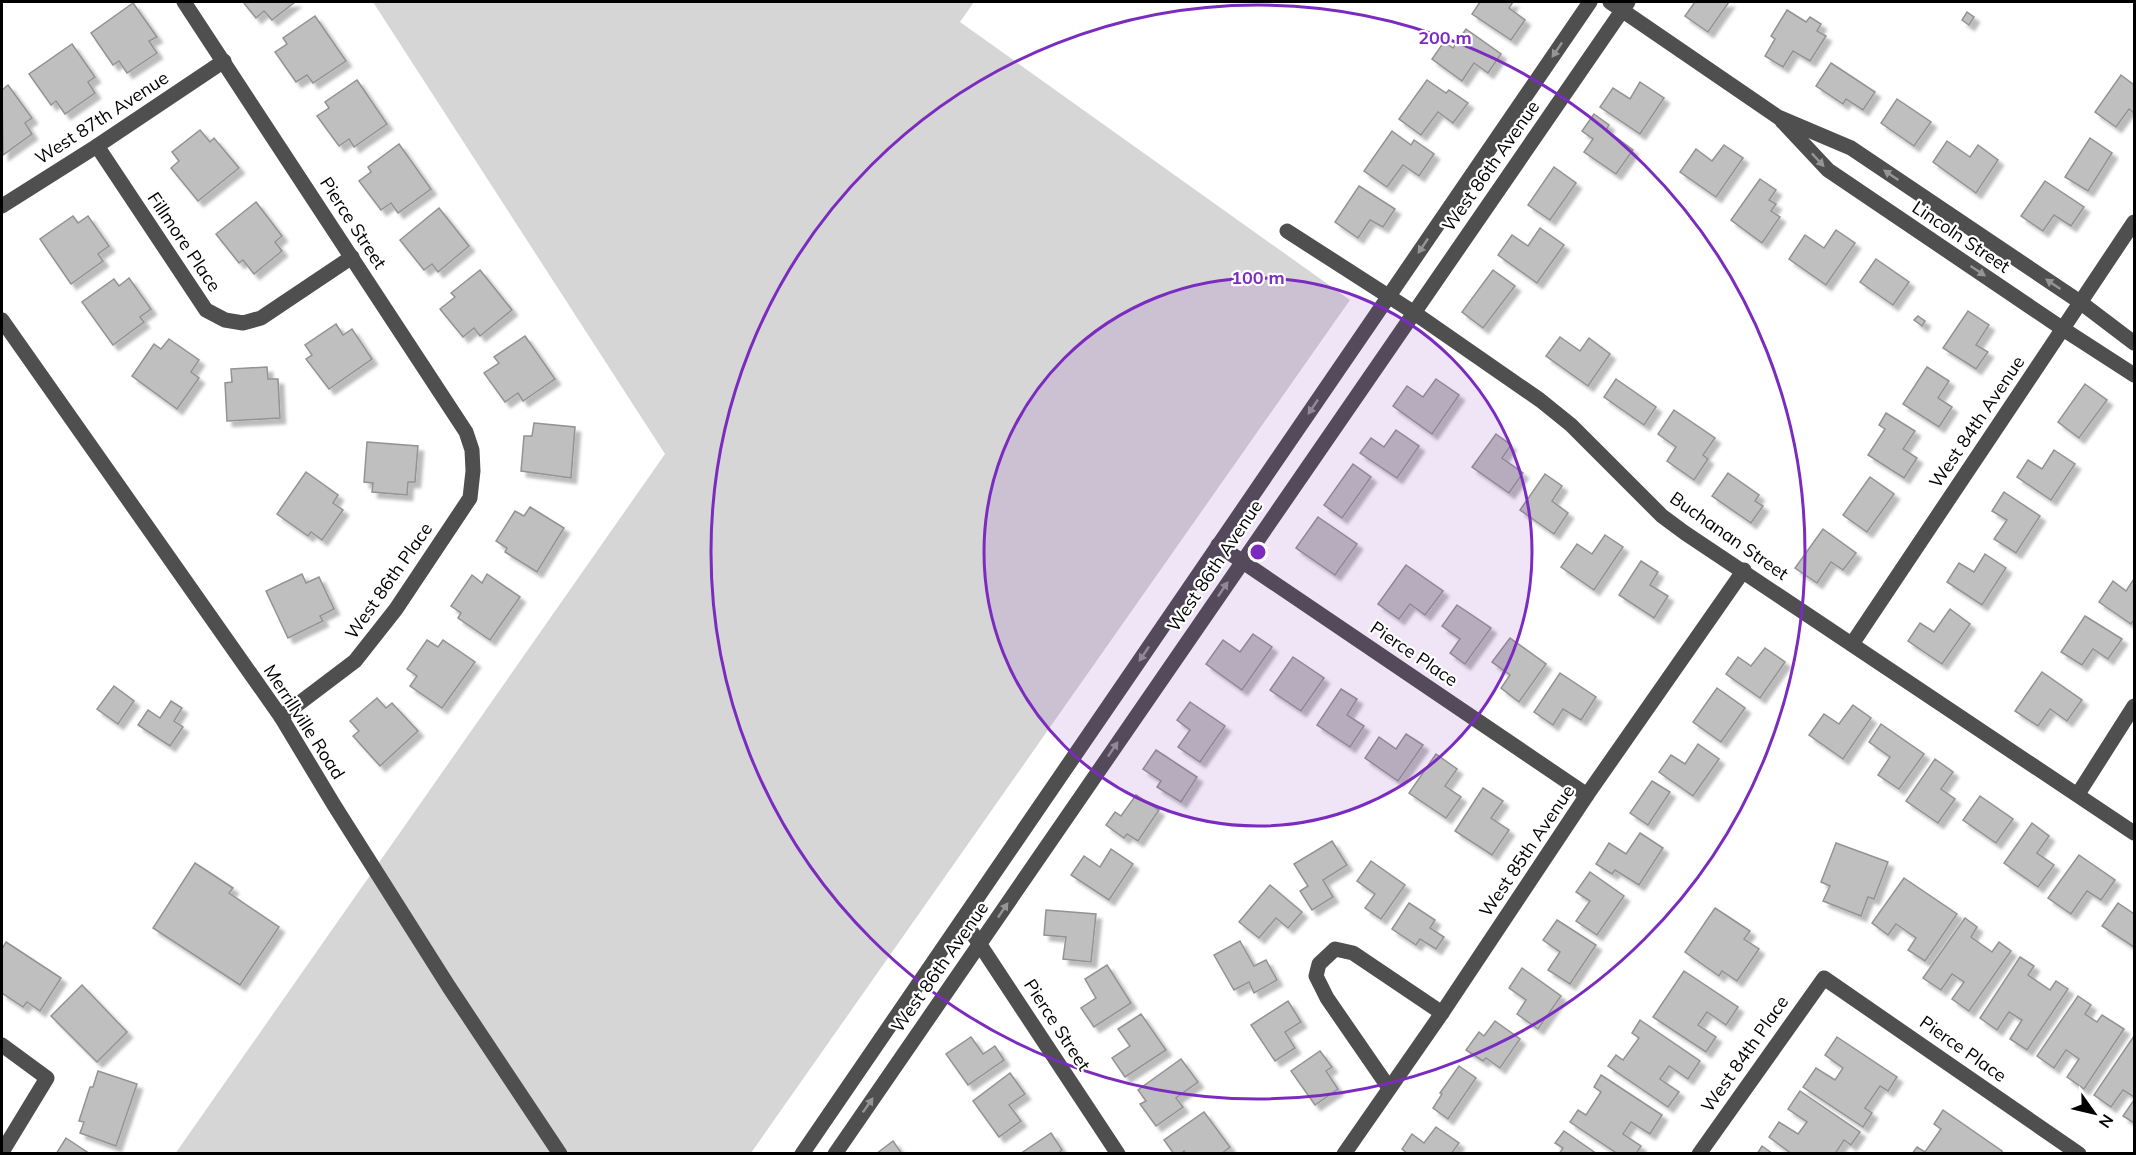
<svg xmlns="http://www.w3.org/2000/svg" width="2136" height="1155" font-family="Mulish,sans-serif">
<defs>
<filter id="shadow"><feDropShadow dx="5.5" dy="5.5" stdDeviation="1.5" flood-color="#0004"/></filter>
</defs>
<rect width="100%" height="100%" fill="#fff"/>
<!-- green -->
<polygon fill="#d6d6d6" points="373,2 974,2 960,22 1350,300 751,1153 175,1154 665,454"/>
<!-- building -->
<g fill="#bfbfbf" stroke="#939393" stroke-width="1.5" filter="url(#shadow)">
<polygon points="243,2 295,2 272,20 264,11 256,18"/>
<polygon points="1480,2 1513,2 1509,8 1525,20 1511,40 1472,14"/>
<polygon points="1695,2 1729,2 1708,32 1685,16"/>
<polygon points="133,3 157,37 149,41 157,53 127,73 119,61 113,65 91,33"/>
<polygon points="1787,10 1806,22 1810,17 1821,24 1817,31 1826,36 1810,61 1793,51 1783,67 1765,56 1775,39 1771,36"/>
<polygon points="1967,12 1974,17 1969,25 1962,20"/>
<polygon points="315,16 346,61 313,83 307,75 296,82 275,52 287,44 283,38"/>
<polygon points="1466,29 1501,54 1488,73 1474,63 1462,81 1432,59 1444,42 1453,48"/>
<polygon points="72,44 95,77 88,82 95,93 65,114 56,101 51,105 29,74"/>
<polygon points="1831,63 1875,92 1863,110 1846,99 1843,104 1816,86"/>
<polygon points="2121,75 2134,85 2134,113 2129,109 2116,127 2095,112"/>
<polygon points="357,80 387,124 354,147 349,139 339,146 317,116 329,108 325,102"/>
<polygon points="1427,80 1446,93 1449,90 1468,103 1453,123 1438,112 1421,135 1399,119"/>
<polygon points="1640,82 1664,98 1640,134 1600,107 1613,88 1630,99"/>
<polygon points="8,85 32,118 25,123 32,134 3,155 2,90"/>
<polygon points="1897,99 1931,122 1914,146 1881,123"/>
<polygon points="1594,114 1609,125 1606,130 1633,150 1616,174 1584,152 1593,139 1582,131"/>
<polygon points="200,130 210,142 214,138 239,168 198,201 171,168 179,161 172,152"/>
<polygon points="1392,131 1411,145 1414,140 1434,154 1419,176 1403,165 1387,187 1364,171"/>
<polygon points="2090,138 2112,153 2088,191 2065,177"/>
<polygon points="1947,141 1970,157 1978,145 1998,160 1976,193 1933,162"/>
<polygon points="399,144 431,189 398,213 391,203 381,210 359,181 371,172 368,167"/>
<polygon points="1724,145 1743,158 1716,197 1680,172 1696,149 1712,161"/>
<polygon points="1554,167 1576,183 1550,220 1528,205"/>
<polygon points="1760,179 1776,190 1769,200 1776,204 1771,211 1780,217 1762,243 1731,220"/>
<polygon points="2045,181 2084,207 2071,226 2054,215 2043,231 2021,216"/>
<polygon points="1359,186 1395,209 1383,227 1370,220 1358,238 1335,222"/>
<polygon points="256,202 282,236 275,242 282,251 254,274 243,260 239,263 216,234"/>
<polygon points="439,208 469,246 438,272 432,264 424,270 400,240"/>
<polygon points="73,216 78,223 88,216 109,246 98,254 103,261 71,284 40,239"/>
<polygon points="1540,228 1564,245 1537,283 1498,255 1512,235 1528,246"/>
<polygon points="1836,230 1855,243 1826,285 1789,259 1805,235 1824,248"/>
<polygon points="1876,259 1909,282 1893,305 1860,282"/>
<polygon points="480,270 512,310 480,336 474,328 463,337 440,309 455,297 451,293"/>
<polygon points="1493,270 1515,286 1483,328 1462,312"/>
<polygon points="129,278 151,309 140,317 144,322 113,345 82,302 114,279 119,286"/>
<polygon points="1968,311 1989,325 1976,345 1988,352 1976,369 1943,348"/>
<polygon points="1918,316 1925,321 1922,326 1914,320"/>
<polygon points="336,324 343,335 352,329 372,359 329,389 306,359 312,355 305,345"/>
<polygon points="525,336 555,379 523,401 518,393 505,402 484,373 499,363 494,357"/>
<polygon points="1560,337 1580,351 1589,338 1610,354 1588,386 1546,356"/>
<polygon points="169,339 199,360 191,372 199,378 177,409 132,376 154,344 161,349"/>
<polygon points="267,367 268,379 278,379 280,418 227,421 225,383 232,382 231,369"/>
<polygon points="1927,367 1949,381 1938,398 1952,407 1939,427 1903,404"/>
<polygon points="1436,379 1459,395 1432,434 1393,406 1407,386 1423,397"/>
<polygon points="1616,379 1656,407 1644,425 1604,397"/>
<polygon points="2085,384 2107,400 2079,438 2058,422"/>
<polygon points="1674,410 1715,438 1703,455 1708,459 1694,480 1667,461 1676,447 1658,434"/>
<polygon points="1886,413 1915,431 1903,449 1917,458 1904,478 1868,455 1885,429 1879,425"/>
<polygon points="534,423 575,427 571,478 521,471 524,436 532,436"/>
<polygon points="1396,430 1419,446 1397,478 1360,453 1371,438 1384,447"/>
<polygon points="1496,434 1511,445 1502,458 1523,473 1509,493 1472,467"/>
<polygon points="367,442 418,446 415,482 408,482 407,495 372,492 373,483 364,482"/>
<polygon points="2054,450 2075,464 2051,500 2017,477 2028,460 2042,469"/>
<polygon points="1353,464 1371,477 1342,518 1324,505"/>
<polygon points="306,472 338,495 333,503 343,510 322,540 311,532 308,536 277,514"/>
<polygon points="1728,473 1759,495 1755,501 1763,506 1751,523 1712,496"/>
<polygon points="1545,474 1562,486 1552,501 1568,513 1554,534 1520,510"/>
<polygon points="1870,477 1894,494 1867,532 1843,515"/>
<polygon points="2004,492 2040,516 2016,553 1994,539 2007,520 1992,511"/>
<polygon points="530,507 564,528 537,572 505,552 507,548 496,541 515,511 524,516"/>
<polygon points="1318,517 1357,544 1335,575 1296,548"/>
<polygon points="1823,529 1856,553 1843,570 1831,562 1817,583 1795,568"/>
<polygon points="1605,535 1623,547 1594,590 1561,567 1577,544 1592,554"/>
<polygon points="1985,554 2006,568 1982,605 1947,582 1959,563 1974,572"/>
<polygon points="1641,561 1658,572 1650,585 1668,596 1654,618 1619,595"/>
<polygon points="1406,565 1443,591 1425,615 1410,604 1399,619 1378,604"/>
<polygon points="302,574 306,583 319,577 334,609 320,616 323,621 288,638 266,591"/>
<polygon points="487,574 520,597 490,640 458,618 461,613 451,606 472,575 482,583"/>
<polygon points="2134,579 2134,620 2131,624 2099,602 2113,581 2126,591"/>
<polygon points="1457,605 1491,628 1465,664 1450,653 1460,639 1442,626"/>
<polygon points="1950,609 1970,624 1942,664 1908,641 1920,623 1934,632"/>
<polygon points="2085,616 2122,639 2108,659 2093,649 2082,665 2061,652"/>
<polygon points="1253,634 1272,647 1242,690 1206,664 1223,640 1240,652"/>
<polygon points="1510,638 1546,664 1519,702 1501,688 1510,675 1492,662"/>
<polygon points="427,640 438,647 443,640 475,662 442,708 410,686 417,676 407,669"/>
<polygon points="1765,648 1785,662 1760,698 1726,674 1738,657 1751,666"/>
<polygon points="1293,657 1324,678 1301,711 1270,690"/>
<polygon points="2042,672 2082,700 2067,721 2050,709 2038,726 2015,711"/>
<polygon points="1560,673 1596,697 1581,720 1563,709 1553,725 1534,712"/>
<polygon points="114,686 134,701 118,724 97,709"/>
<polygon points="1717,688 1745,708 1721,742 1693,722"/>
<polygon points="1341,689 1357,699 1347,715 1364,726 1350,747 1317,725"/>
<polygon points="377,698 386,708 392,703 418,731 380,766 353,736 359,731 350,721"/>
<polygon points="171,701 182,708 174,721 183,727 170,746 138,725 148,710 160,718"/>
<polygon points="1190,702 1225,726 1200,762 1178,747 1190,730 1177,720"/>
<polygon points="1853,705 1871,718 1843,759 1809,735 1824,714 1839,724"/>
<polygon points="1881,724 1924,754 1899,789 1878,775 1890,757 1869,742"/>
<polygon points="1406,734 1423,745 1398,781 1365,758 1379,737 1396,749"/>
<polygon points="1698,744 1719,759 1693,796 1659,772 1671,755 1685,764"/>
<polygon points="1156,750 1197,777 1181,802 1157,787 1161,781 1143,769"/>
<polygon points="1436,754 1457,769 1445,786 1461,797 1446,818 1409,793"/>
<polygon points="1935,759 1953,772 1941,789 1955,799 1938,823 1906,801"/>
<polygon points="1652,781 1670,792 1648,825 1630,813"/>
<polygon points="1483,788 1503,801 1491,818 1509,830 1492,855 1455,831"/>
<polygon points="1136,795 1159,810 1138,841 1127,834 1124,838 1106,825 1115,812 1121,816"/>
<polygon points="1980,796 2013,819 1996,843 1963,820"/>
<polygon points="2032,823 2049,836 2037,853 2054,865 2038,887 2004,863"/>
<polygon points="1640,833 1663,848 1639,885 1615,870 1612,874 1596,864 1609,843 1626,854"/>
<polygon points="1332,841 1347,865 1323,880 1333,897 1312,910 1300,891 1308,886 1294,864"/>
<polygon points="1836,843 1888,862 1874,899 1868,897 1861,916 1823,901 1830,886 1821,882"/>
<polygon points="1111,849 1133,864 1109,900 1071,875 1084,856 1100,867"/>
<polygon points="2079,855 2115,880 2101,900 2087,891 2071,914 2048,898"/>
<polygon points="1371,861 1405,885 1381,919 1365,908 1375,894 1357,881"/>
<polygon points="195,863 233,888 229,893 279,927 240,985 153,928"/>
<polygon points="1590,872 1624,896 1597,935 1576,921 1590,901 1576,892"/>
<polygon points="1904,878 1957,914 1925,961 1908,950 1916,938 1896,924 1888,935 1872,923"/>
<polygon points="1270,885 1302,912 1288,928 1276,918 1259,938 1239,922"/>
<polygon points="1409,903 1435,920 1430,928 1444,937 1436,949 1420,939 1416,945 1392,929"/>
<polygon points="2118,903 2134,914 2134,947 2102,926"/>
<polygon points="1715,908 1750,931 1744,939 1759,949 1737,981 1722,971 1719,976 1685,952"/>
<polygon points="1046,910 1096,914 1091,962 1063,959 1066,937 1044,935"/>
<polygon points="1965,918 1977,927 1971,937 1992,952 1999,942 2011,951 1969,1011 1952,999 1964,982 1952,974 1941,990 1923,978"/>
<polygon points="1557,920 1596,945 1570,984 1548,970 1560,952 1543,940"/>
<polygon points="1240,941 1254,966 1266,960 1277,980 1254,993 1249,982 1234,990 1214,955"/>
<polygon points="6,942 61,978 40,1011 27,1002 23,1007 2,993 2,949"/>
<polygon points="2020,957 2034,966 2028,975 2050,990 2056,981 2068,989 2027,1050 2010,1039 2022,1020 2009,1012 1997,1030 1980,1018"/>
<polygon points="1107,965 1131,1003 1094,1027 1081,1008 1096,998 1085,979"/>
<polygon points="1522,968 1561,996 1538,1029 1517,1014 1526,1000 1509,988"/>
<polygon points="1684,971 1738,1007 1726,1025 1707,1012 1698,1025 1716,1037 1706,1052 1653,1017"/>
<polygon points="82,985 127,1032 97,1062 51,1016"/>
<polygon points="2078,996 2091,1005 2085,1014 2097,1022 2102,1015 2124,1029 2084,1089 2067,1077 2079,1059 2066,1050 2054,1068 2037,1056"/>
<polygon points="1288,1001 1301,1022 1285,1032 1295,1048 1275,1061 1251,1025"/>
<polygon points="1141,1014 1166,1050 1125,1077 1112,1058 1130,1046 1118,1029"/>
<polygon points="1640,1020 1700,1061 1688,1079 1669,1066 1660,1079 1679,1092 1668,1107 1608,1066 1616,1055 1623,1060 1639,1038 1632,1033"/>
<polygon points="1495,1021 1520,1039 1500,1068 1486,1058 1483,1061 1466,1050 1479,1032 1484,1036"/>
<polygon points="2134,1036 2134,1097 2123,1090 2111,1107 2094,1095"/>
<polygon points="971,1037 983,1054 995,1046 1004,1060 968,1085 946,1054"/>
<polygon points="1837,1037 1897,1077 1888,1091 1880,1086 1865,1108 1872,1113 1863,1127 1803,1087 1816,1068 1835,1080 1843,1068 1825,1055"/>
<polygon points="1320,1051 1332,1067 1326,1071 1338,1089 1315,1105 1291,1071"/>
<polygon points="1181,1059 1198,1082 1176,1098 1183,1107 1156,1126 1140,1104 1146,1101 1138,1090"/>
<polygon points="1459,1066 1476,1078 1448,1119 1433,1108 1442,1094 1440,1093"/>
<polygon points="98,1071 137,1084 116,1146 80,1133 84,1122 79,1121 90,1087 93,1087"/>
<polygon points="1010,1073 1025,1094 1009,1105 1021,1121 999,1137 973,1101"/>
<polygon points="1601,1075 1662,1115 1650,1134 1631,1122 1623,1134 1641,1146 1636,1154 1618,1154 1570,1122 1578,1110 1586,1115 1601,1092 1594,1087"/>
<polygon points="1800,1091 1860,1132 1851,1145 1844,1140 1835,1154 1792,1154 1769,1137 1779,1122 1798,1134 1807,1122 1788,1109"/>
<polygon points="2134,1100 2134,1123 2123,1116"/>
<polygon points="1943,1110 2002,1151 2001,1154 1912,1154 1917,1147 1925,1152 1941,1129 1934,1124"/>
<polygon points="1204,1112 1230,1147 1221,1154 1186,1154 1184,1151 1181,1154 1174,1154 1164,1140"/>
<polygon points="1436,1127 1459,1143 1451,1154 1408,1154 1402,1149 1412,1134 1424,1143"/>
<polygon points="1564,1131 1597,1154 1559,1154 1563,1148 1555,1143"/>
<polygon points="1051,1133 1062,1150 1057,1154 1020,1154"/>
<polygon points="66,1138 90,1154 56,1154"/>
<polygon points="893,1141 902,1154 876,1154"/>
<polygon points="1762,1146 1773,1154 1757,1154"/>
</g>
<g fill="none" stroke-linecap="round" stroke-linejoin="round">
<!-- minor -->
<g stroke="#4f4f4f" stroke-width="15">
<polyline points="184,2 466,432 472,450 473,471 470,498 396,609 355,661 281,717"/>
<polyline points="1610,2 1778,117 1851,148 2080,302 2134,343"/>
<polyline points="1782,121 1828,170 2063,329 2134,375"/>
<polyline points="97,146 206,310 225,320 243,323 261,318 352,257"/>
<polyline points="2,206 97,146 224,61"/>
<polyline points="1287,231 1413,312 1540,400 1571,425 1662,516 1685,533 2134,833"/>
<polyline points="2,320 281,717 334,805 449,987 560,1154"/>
<polyline points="1218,545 1587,795"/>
<polyline points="1852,644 2134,222"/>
<polyline points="2078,794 2134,706"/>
<polyline points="963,919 1118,1154"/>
<polyline points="2,1045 47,1078 2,1152"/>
<polyline points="1389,1088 1327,998 1316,976 1319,964 1335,949 1353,953 1442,1013"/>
<polyline points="802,1154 1590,2"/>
<polyline points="835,1154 1628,2"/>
<polyline points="1344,1154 1442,1013 1587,795 1744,570"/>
<polyline points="1699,1154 1824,978 2079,1154"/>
</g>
</g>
<!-- one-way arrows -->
<defs><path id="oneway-solid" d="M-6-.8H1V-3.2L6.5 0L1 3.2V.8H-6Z" transform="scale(1.5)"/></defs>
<g fill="#959595">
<use href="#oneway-solid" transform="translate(1557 50) rotate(124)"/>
<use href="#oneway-solid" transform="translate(1818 160) rotate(47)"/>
<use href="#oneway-solid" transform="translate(1891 175) rotate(-146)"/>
<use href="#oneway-solid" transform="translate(1423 246) rotate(124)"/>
<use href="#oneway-solid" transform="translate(1978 271) rotate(34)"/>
<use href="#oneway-solid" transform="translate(2053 284) rotate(-146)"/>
<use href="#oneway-solid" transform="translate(1313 407) rotate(124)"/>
<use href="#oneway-solid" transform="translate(1223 589) rotate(-56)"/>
<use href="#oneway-solid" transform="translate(1144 654) rotate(124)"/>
<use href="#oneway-solid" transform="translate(1113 749) rotate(-56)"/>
<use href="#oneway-solid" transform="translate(1003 910) rotate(-56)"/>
<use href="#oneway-solid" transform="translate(868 1105) rotate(-55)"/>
</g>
<!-- distance rings -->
<circle cx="1258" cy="552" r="274" fill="#7b2cbf" fill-opacity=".12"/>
<g fill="none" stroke="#7b2cbf" stroke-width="3">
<circle cx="1258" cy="552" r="274"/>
<circle cx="1258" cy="552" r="547"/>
</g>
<g text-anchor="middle" stroke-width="4.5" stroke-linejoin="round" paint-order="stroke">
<!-- street labels -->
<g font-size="18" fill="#000" stroke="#fff">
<text transform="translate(102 118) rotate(-33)" y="6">West 87th Avenue</text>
<text transform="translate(1491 166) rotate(-55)" y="6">West 86th Avenue</text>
<text transform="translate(353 223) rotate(57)" y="6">Pierce Street</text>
<text transform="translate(1961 237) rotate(34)" y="6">Lincoln Street</text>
<text transform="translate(184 242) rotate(56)" y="6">Fillmore Place</text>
<text transform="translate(1977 422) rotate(-56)" y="6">West 84th Avenue</text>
<text transform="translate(1729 536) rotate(35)" y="6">Buchanan Street</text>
<text transform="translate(1215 566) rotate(-56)" y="6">West 86th Avenue</text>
<text transform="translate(389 581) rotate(-55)" y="6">West 86th Place</text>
<text transform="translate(1414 654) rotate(34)" y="6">Pierce Place</text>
<text transform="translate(304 722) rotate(57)" y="6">Merrillville Road</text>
<text transform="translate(1527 851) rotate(-56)" y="6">West 85th Avenue</text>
<text transform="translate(940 967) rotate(-55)" y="6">West 86th Avenue</text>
<text transform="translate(1057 1025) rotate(57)" y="6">Pierce Street</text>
<text transform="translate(1963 1049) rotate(35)" y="6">Pierce Place</text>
<text transform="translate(1745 1054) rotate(-55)" y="6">West 84th Place</text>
</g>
</g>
<circle cx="1258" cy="552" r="9" fill="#7b2cbf" stroke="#fff" stroke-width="3"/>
<g font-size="18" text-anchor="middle" font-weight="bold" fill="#7b2cbf" stroke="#fff" stroke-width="4.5" stroke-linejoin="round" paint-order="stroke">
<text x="1445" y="44">200 m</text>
<text x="1258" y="284">100 m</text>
</g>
<!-- border -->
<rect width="2136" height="1155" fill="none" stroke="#000000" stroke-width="6"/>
<!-- north arrow -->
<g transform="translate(2094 1113) rotate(124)" stroke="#ffffff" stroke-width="4.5" paint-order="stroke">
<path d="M0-4.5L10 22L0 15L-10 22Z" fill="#000000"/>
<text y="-9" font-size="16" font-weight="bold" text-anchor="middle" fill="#000000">N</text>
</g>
</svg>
